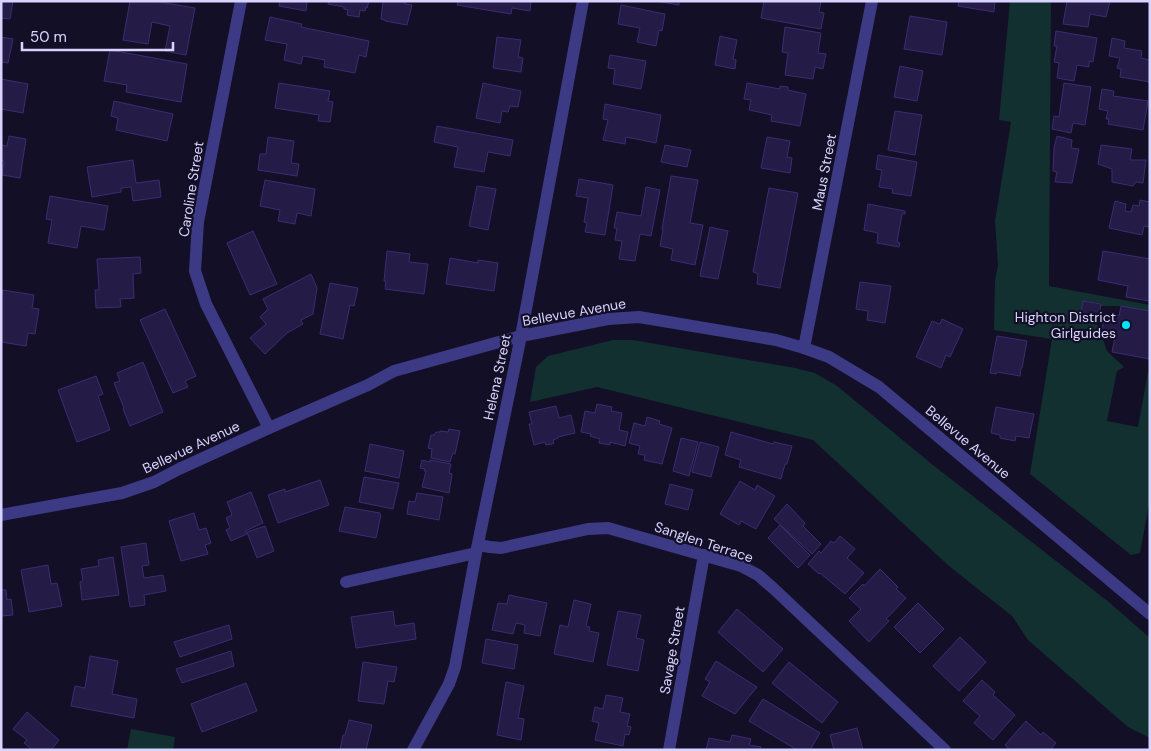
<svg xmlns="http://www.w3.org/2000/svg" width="1151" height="751" font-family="'DM Sans',sans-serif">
<rect width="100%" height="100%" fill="#130f26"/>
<!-- green -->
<g fill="#12302f">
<polygon points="1010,1 1051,1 1049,286 1150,305 1150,311 1121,306 1101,306 1101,303 1083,301 1080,319 1081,322 1098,325 1107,351 1124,367 1117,371 1107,421 1138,427 1148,372 1150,372 1150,499 1140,553 1131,555 1030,474 1052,339 994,330 995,280 998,265 995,221 1011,122 999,120"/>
<polygon points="613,340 633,340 795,368 815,373 837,386 933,465 1110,603 1150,638 1150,738 1128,727 1028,640 1012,616 949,566 813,440 597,387 530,402 536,367 548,356"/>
<polygon points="131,729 175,737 173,750 127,750"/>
</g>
<!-- building -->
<g fill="#241b47" stroke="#3b2d73">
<polygon points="1,1 13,1 10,19 1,18"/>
<polygon points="130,1 155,1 195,8 186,55 165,51 170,26 152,22 148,44 123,40"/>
<polygon points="280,1 307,1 306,11 279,6"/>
<polygon points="329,1 369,1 367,8 366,7 365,11 360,10 359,17 347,15 348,10 344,9 344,7 328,4"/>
<polygon points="383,1 405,1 405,4 412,5 407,25 385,21 385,20 381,19"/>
<polygon points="458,1 531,1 530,11 512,8 511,14 457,5"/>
<polygon points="655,1 679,1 679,5"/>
<polygon points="764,1 821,1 819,12 824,13 821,29 761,18"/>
<polygon points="959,1 995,1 994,12 958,6"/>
<polygon points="1067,1 1110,1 1106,17 1090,14 1088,27 1063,24"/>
<polygon points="621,5 665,14 662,31 659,30 656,46 637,42 640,28 618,24"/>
<polygon points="910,16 947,22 942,55 904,49"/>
<polygon points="270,17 302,24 301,27 369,41 366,57 359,55 355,73 324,67 325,60 303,56 301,64 284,60 287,44 265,40"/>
<polygon points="785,27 821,33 818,53 826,54 823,69 815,67 813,79 785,75 788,53 782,52"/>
<polygon points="1056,31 1097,38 1093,62 1089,61 1089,67 1077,65 1074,81 1057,78 1059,63 1054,62 1057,46 1054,46"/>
<polygon points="720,36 737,40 733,59 736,60 735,69 715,65"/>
<polygon points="1,37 13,39 8,63 1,62"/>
<polygon points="497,37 521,40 518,57 523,58 521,72 493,68"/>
<polygon points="1112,38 1125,41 1124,48 1142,51 1141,58 1150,60 1150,82 1120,77 1121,69 1117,68 1120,58 1109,56"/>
<polygon points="110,50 187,64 181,102 126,92 127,85 104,81"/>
<polygon points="610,55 646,61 641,89 613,84 615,69 608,68"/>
<polygon points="900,66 923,71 917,101 894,97"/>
<polygon points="1,79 28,84 23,113 1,109"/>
<polygon points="279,83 330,91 328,101 333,102 330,122 318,121 319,115 275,108"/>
<polygon points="483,83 521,91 518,107 510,106 508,112 502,111 500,123 476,118"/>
<polygon points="747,83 780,89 780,86 788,87 788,90 806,94 800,126 771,121 772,115 749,110 751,100 744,99"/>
<polygon points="1064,83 1091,87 1085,125 1073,123 1071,133 1052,129 1054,116 1059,117"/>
<polygon points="1102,89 1114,91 1113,96 1148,101 1143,130 1108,124 1109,119 1106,119 1108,111 1099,109"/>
<polygon points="114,101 173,114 167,141 116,130 118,118 111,116"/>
<polygon points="605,104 661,115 656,143 626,137 625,144 603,140 608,120 603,119"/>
<polygon points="895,111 922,115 915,155 888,150"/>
<polygon points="437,126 513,140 510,156 488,152 484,172 454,167 458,147 434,142"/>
<polygon points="9,136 26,139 20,178 2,175 4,161 1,160 1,145 7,146"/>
<polygon points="1057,136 1072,140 1071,148 1079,149 1072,183 1055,182 1057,172 1053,171 1054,148"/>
<polygon points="268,137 294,141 291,163 299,164 297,176 258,170 260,154 266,154"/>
<polygon points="767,137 790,141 787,157 792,158 790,173 761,168"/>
<polygon points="665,145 691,150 687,167 661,162"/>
<polygon points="1101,145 1132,149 1130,160 1146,160 1143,183 1136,182 1133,186 1112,182 1112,169 1098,164"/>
<polygon points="878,155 917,162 911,196 892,193 893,189 879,187 882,170 876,169"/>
<polygon points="133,160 136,183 159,180 161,197 133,201 131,187 121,188 121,192 92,197 87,167"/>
<polygon points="671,176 698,180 690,223 703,225 695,265 671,260 673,249 660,246 663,229 662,229"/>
<polygon points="579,179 613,185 605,235 585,232 587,223 584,222 588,198 576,196"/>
<polygon points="265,180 315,189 311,216 297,213 295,224 278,221 280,210 260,206"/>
<polygon points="477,186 496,189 488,230 469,226"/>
<polygon points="646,187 660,190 651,236 640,234 635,261 619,259 622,241 615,240 617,228 614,228 617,212 641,216"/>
<polygon points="769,188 798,193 780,288 757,284 758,274 753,272"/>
<polygon points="50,196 108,206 104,230 81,226 77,248 48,243 52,220 46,219"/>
<polygon points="1140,200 1150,202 1150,227 1144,226 1142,235 1109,228 1115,201 1126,204 1125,211 1131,212 1133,205 1139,206"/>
<polygon points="868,204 905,211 905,214 902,214 897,242 900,243 899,247 877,243 878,233 864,230"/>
<polygon points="710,227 728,231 718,279 700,276"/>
<polygon points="253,231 277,284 250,295 227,243"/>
<polygon points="387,251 410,254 409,262 428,264 424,294 385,289 386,281 384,281"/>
<polygon points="1103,251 1150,259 1150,301 1126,297 1128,286 1098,280"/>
<polygon points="140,257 141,273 133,274 134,298 120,299 121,307 96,308 95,290 99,290 97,259"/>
<polygon points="450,258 478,263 478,260 498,263 494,291 446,284"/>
<polygon points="311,274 317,288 313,314 301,320 303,324 287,333 265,354 250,338 266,324 260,317 268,309 263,299"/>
<polygon points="860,282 891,286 885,323 867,320 868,311 856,309"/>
<polygon points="330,283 358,288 354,306 350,305 343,339 320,334"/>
<polygon points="3,290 34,295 32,308 39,309 35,334 28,333 26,346 1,342 1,299"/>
<polygon points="1083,301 1101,304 1098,322 1080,319"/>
<polygon points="1121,306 1150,311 1150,359 1112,352 1115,337 1101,335 1105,313 1119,316"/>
<polygon points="165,309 196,376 185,381 188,387 173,393 140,320"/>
<polygon points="942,319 963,329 950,357 946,355 941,368 916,357 932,321 940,324"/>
<polygon points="997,336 1027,341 1022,368 1021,368 1020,376 997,372 996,374 990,373"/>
<polygon points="143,362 163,412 130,426 123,409 124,408 114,383 120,381 117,373"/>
<polygon points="96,376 103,394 98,396 110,430 77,442 58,390"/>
<polygon points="597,404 612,407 611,411 622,413 619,430 628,432 625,446 610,442 610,445 599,443 600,439 590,436 591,434 581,432 585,411 595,413"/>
<polygon points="556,406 559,418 571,415 575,433 558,437 558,438 553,440 554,443 552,444 546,445 545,442 534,445 529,424 532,424 529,412"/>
<polygon points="996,407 1034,414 1029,438 1016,436 1015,441 1000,438 1000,435 991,433"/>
<polygon points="647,417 660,421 659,424 672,428 662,464 644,460 645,455 638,454 640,446 629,443 634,423 645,426"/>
<polygon points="449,429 460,431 455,454 453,453 450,462 431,458 432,449 428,448 431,435 434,435 436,432 440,432 440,431 448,432"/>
<polygon points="731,432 773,444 774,442 792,446 787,464 785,464 781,479 739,467 741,460 725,455"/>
<polygon points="681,438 698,442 689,476 673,471"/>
<polygon points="700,442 719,447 711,477 692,472"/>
<polygon points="370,444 404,451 399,478 365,471"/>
<polygon points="422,460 430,462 430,460 451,464 449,473 452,474 449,493 422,487 426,471 424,471 425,469 420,468"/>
<polygon points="364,477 399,483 393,509 359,502"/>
<polygon points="320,480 329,505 278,523 268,495 285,489 285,492"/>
<polygon points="740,481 755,490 757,485 775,496 756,529 741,521 739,525 720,514"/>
<polygon points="670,484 693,490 688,510 665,504"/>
<polygon points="251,492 263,523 245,531 247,534 231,541 226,530 230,528 226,518 232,515 227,502"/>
<polygon points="417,493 443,497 439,520 407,514 409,501 415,502"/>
<polygon points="787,504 805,523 803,526 821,544 812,554 774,519"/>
<polygon points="345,507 380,513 380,515 381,515 376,538 339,531"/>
<polygon points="194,513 199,530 206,528 211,543 205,545 208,554 181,561 169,521"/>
<polygon points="780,525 810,555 798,568 768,538"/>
<polygon points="265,526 274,551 257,558 247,532"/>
<polygon points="840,536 855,549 847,558 864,573 845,594 820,573 819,574 808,564 819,551 821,553 831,541 834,543"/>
<polygon points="146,543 149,565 142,566 144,578 163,575 166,591 144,595 145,605 130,607 121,547"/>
<polygon points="113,557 119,595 82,600 80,582 83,581 81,569 99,566 98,560"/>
<polygon points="48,565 51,584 57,583 62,606 29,612 21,570"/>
<polygon points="880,569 898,587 896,589 906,598 886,619 889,621 869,642 849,621 861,609 849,598 863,584 864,586"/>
<polygon points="1,590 6,590 7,600 11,599 13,615 1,616"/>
<polygon points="509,595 547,603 540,636 524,633 525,625 516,623 513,634 492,630 498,603 507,604"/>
<polygon points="574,600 591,604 586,626 590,627 589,631 599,633 593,662 554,654 560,625 568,627"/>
<polygon points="918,603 944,629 920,653 894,627"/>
<polygon points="737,609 783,649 763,672 718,632"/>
<polygon points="393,611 395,626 414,623 416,639 356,648 351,617"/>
<polygon points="618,611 641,615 636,638 644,640 638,671 607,665"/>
<polygon points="229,625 232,639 180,657 174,642"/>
<polygon points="960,637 986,662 959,691 933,666"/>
<polygon points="486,639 518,645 514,669 482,663"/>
<polygon points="231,651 234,666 182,683 176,669"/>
<polygon points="90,656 118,661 112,694 137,699 134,718 71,706 75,686 85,688"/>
<polygon points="716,661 757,687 735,714 702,696 710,682 705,679"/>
<polygon points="363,662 397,667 394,682 388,681 384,704 358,701"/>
<polygon points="789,662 838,702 822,723 772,683"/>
<polygon points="982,680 995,692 993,695 1015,715 993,740 974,723 980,716 963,701"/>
<polygon points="506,682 524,686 518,718 524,719 521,740 497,735"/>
<polygon points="246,683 257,711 202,732 191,704"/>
<polygon points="606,695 623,698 620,712 630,714 627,726 631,727 629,735 625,734 623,746 595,740 599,723 592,721 595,707 603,709"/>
<polygon points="763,699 820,733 810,750 797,750 749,721"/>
<polygon points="27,712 59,740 51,750 32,750 24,743 27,740 13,729"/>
<polygon points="349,720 372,725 366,750 340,750 343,735 345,735"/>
<polygon points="1026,721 1041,735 1043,732 1056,743 1050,750 1010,750 1005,745"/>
<polygon points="857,728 863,750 834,750 830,735"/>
<polygon points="732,735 751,739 749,745 761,747 760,750 706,750 709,738 730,742"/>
</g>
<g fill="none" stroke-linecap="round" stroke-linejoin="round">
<!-- minor -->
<g stroke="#3d3a85" stroke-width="12">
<polyline points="241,1 198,222 195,271 206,304 269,428"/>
<polyline points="804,348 872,1"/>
<polyline points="1,515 122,493 154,482 179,469 269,428 368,385 394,371 521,336 608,319 639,317 776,340 804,348 829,357 879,387 1150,614"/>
<polyline points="478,545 490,547 501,548 588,529 608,528 741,566 758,575 773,588 945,750"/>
<polyline points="346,582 476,553"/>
<polyline points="413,750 449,684 455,667 476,553 521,336 583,1"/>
<polyline points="669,750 704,555"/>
</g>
</g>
<!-- markers -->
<circle fill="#00e5ff" stroke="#130f26" stroke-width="2" cx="1126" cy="325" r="5"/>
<g text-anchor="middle" stroke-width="4.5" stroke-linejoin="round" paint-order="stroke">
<!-- street labels -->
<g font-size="14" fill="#d9d4ff" stroke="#130f26">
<text transform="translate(824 172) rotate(-79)" y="5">Maus Street</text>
<text transform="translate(191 189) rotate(-81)" y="5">Caroline Street</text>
<text transform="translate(574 312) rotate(-10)" y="5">Bellevue Avenue</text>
<text transform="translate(497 377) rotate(-78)" y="5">Helena Street</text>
<text transform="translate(968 442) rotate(40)" y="5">Bellevue Avenue</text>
<text transform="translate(191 447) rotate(-25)" y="5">Bellevue Avenue</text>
<text transform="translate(704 542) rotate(18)" y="5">Sanglen Terrace</text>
<text transform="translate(672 650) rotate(-80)" y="5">Savage Street</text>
</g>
<!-- poi labels -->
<g font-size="14" fill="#d9d4ff" stroke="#130f26" text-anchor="end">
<text x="1116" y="322">Highton District<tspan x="1116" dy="16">Girlguides</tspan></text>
</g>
</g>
<!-- border -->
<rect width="1151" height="751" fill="none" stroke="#d9d4ff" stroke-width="5"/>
<!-- scale -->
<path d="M22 42v8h151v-8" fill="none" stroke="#d9d4ff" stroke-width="2.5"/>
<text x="30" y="42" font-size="15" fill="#d9d4ff" stroke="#130f26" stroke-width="4" paint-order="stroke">50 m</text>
</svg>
